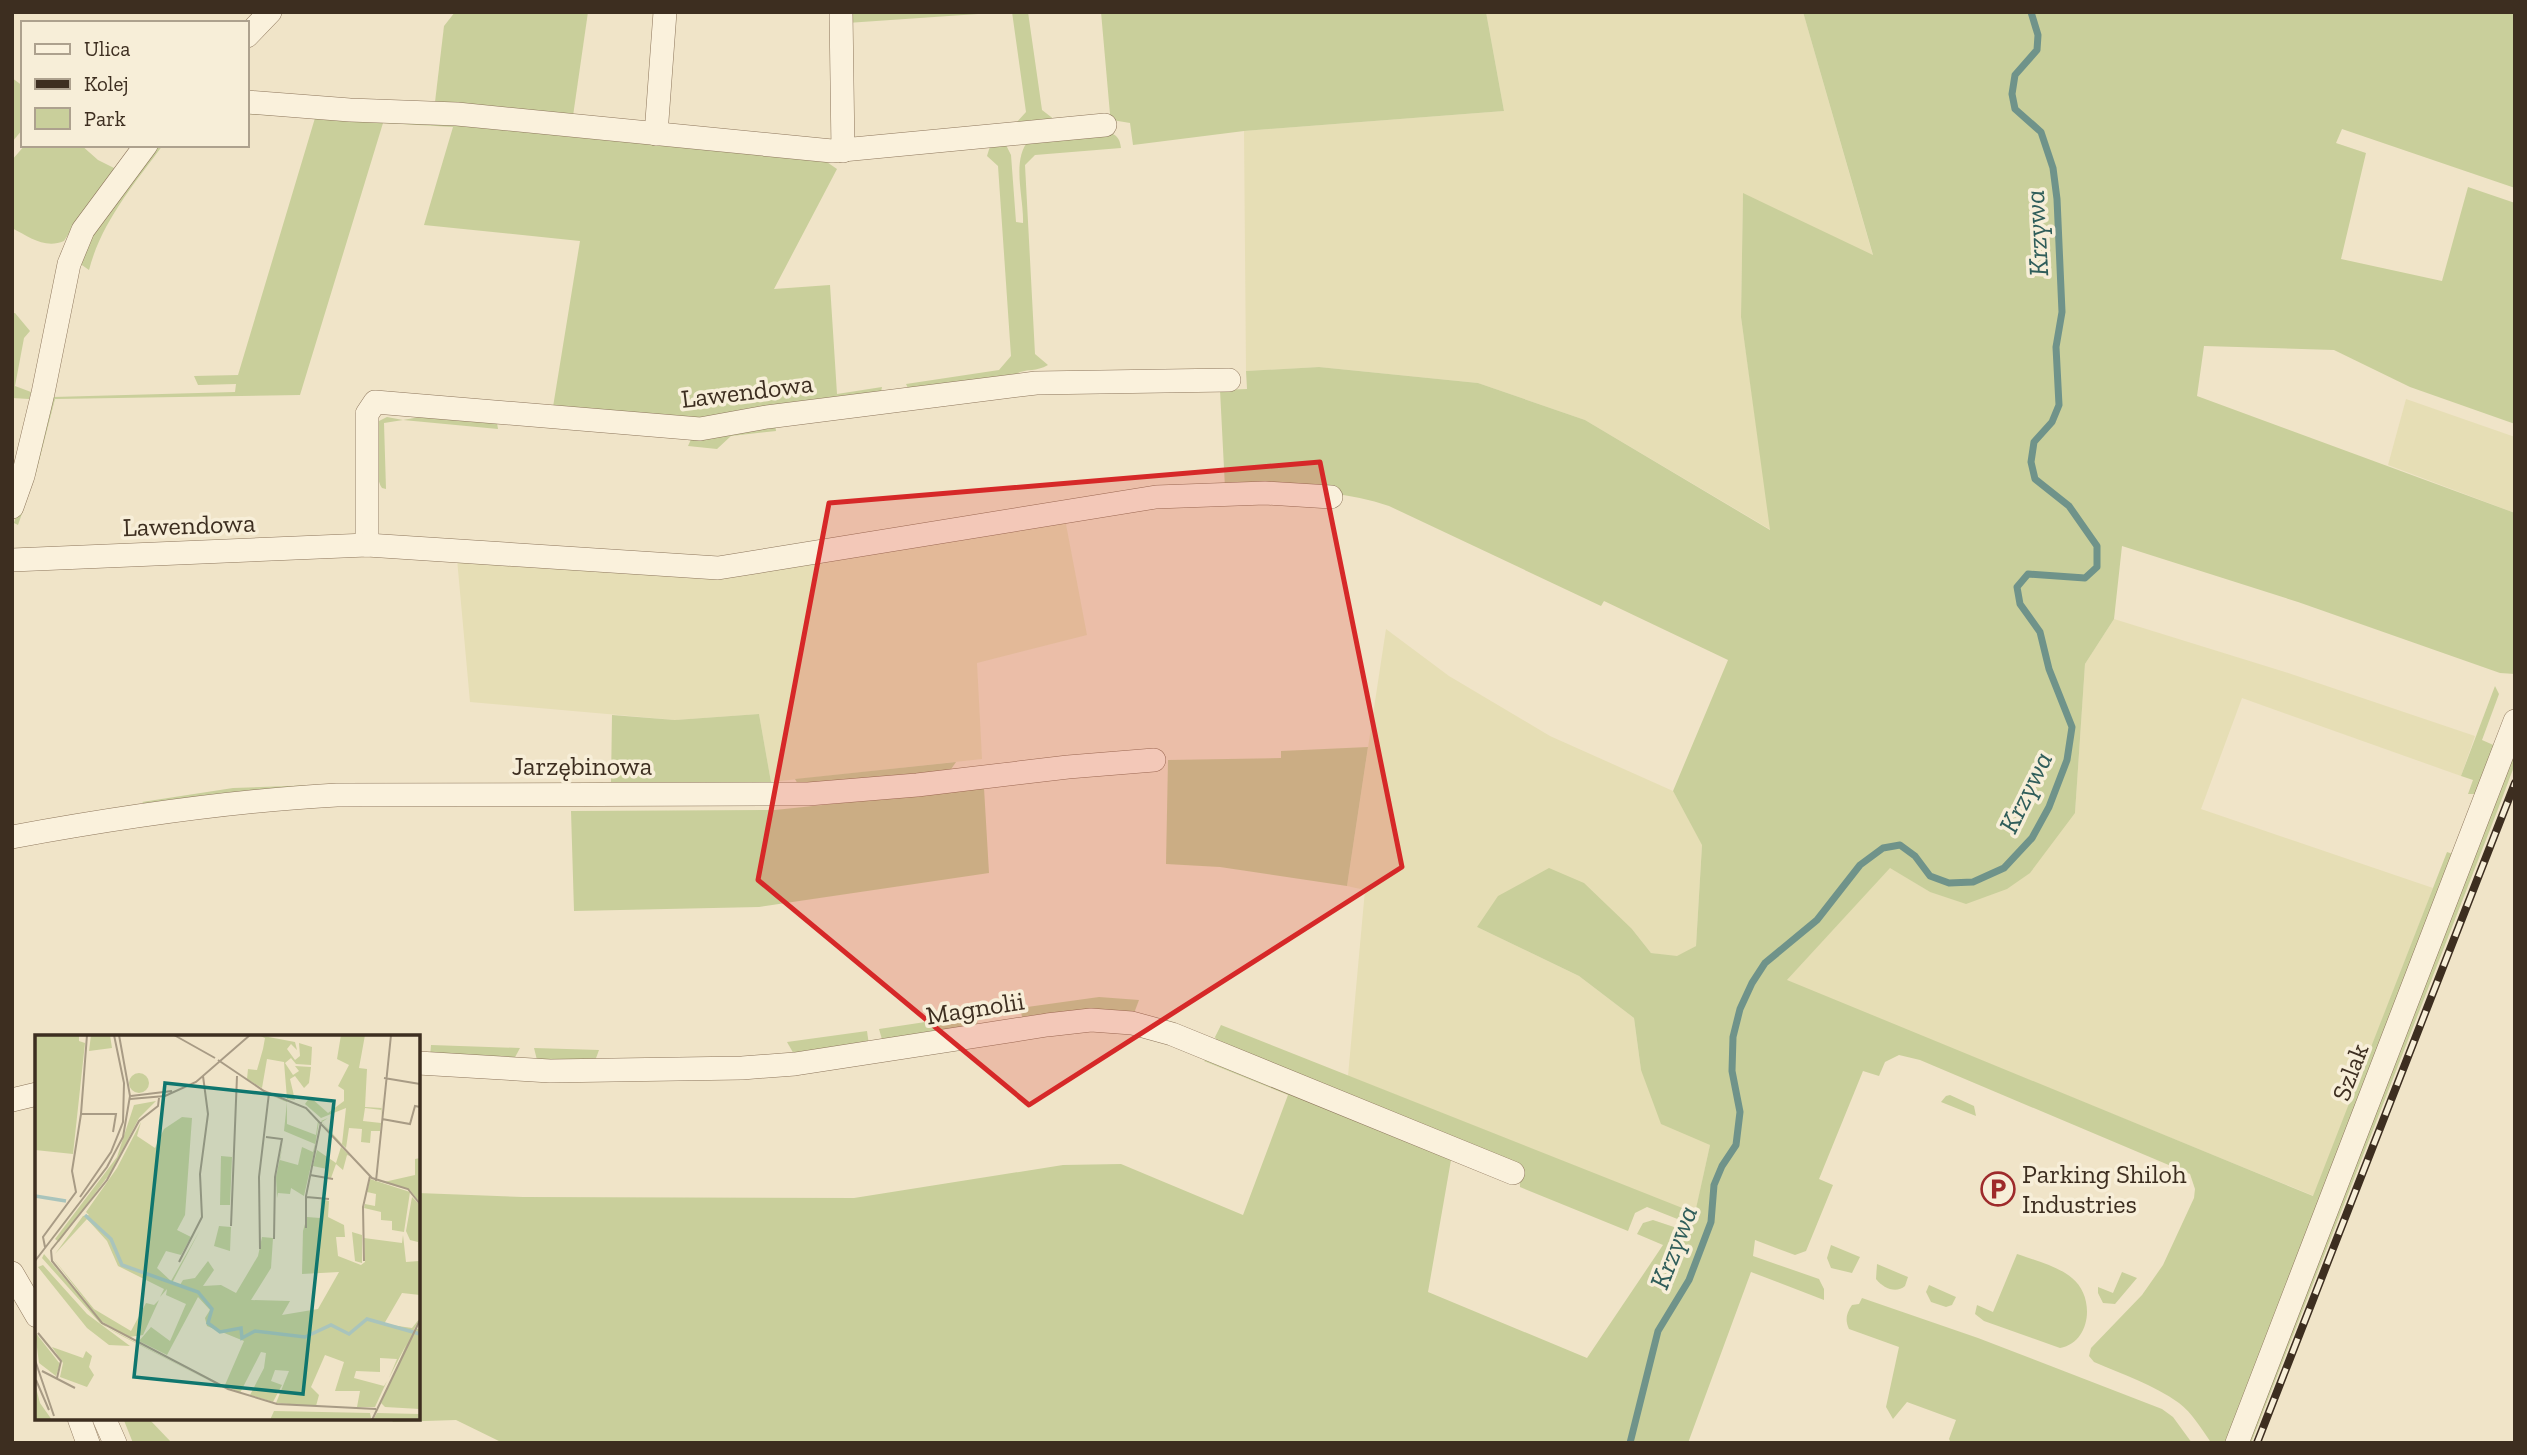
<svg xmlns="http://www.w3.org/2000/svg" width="2527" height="1455" font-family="'Zilla Slab',serif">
<rect width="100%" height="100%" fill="#f0e4c8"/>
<!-- farmland -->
<g fill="#e6deb5">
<polygon points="1486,12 1803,12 1873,256 1743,194 1741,317 1771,530 1585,420 1478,383 1319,367 1246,371 1244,131 1504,111"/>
<polygon points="2406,399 2515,437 2515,513 2388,465"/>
<polygon points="1065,519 1087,635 977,663 982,759 771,782 759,714 675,720 470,702 457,559 720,574"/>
<polygon points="2114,619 2285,672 2475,736 2461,776 2242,698 2201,809 2433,888 2314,1196 1786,981 1890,867 1930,892 2075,813 2085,664"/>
<polygon points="1386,629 1449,676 1550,736 1673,791 1702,844 1696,946 1677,957 1651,953 1632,929 1477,927 1579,976 1634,1018 1641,1070 1710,1145 1695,1214 1348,1076 1365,890 1347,886"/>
</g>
<!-- green -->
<g fill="#c9cf9b">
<polygon points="455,12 588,12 573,116 435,102 444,26"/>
<polygon points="847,12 1007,12 847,23"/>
<polygon points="1012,12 1028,12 1042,110 1055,120 1110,114 1101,12 1486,12 1504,111 1244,131 1133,145 1130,123 1112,120 1015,124 1026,112"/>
<path d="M 1803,12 L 2515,12 L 2515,188 L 2342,129 L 2336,143 L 2366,153 L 2341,259 L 2442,281 L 2468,187 L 2515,203 L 2515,424 L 2410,387 L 2334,350 L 2204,346 L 2197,396 L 2515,513 L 2515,674 L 2500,673 L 2298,602 L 2122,546 L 2114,619 L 2085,664 L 2075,813 L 2030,873 L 2007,889 L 1966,904 L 1930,892 L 1890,868 L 1787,980 L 2313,1196 L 2447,852 L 2456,855 L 2228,1443 L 2210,1441 C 2201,1428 2192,1413 2179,1403 C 2154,1385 2122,1374 2094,1362 L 2089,1356 L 2091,1348 L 2142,1295 L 2163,1265 L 2194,1198 L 2195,1189 L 2190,1174 L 1920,1060 L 1899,1055 L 1885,1062 L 1879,1076 L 1863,1071 L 1819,1179 L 1833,1185 L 1806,1251 L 1795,1255 L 1755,1240 L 1753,1256 L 1819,1279 L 1824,1289 L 1824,1300 L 1751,1272 L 1688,1443 L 503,1443 L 456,1420 L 393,1422 L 390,1418 L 418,1418 L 418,1193 L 523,1197 L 854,1198 L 1063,1165 L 1121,1164 L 1243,1215 L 1288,1095 L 1204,1061 L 1208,1057 L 1451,1160 L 1428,1292 L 1587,1358 L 1663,1245 L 1637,1234 L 1643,1223 L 1653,1220 L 1680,1229 L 1685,1222 L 1647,1207 L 1635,1213 L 1628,1231 L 1520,1187 L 1519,1168 L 1218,1045 L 1215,1037 L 1221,1025 L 1695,1213 L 1710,1145 L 1661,1124 L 1641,1070 L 1634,1018 L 1579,976 L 1477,927 L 1498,896 L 1549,868 L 1584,883 L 1632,929 L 1651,953 L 1677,956 L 1696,946 L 1702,845 L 1673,791 L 1728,660 L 1604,601 L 1601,606 L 1389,506 C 1336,488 1280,490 1225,488 L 1220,390 L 1247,389 L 1246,371 L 1319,367 L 1478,383 L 1585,420 L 1770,530 L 1741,317 L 1743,193 L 1873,255 Z"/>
<polygon points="12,78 23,86 23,129 12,142"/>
<polygon points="247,110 383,118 821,158 837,169 774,289 830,285 837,394 882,387 881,392 697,424 411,397 403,393 553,407 580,241 424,225 453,127 383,123 300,395 55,399 36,473 18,525 14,523 53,397 235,392 236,384 198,385 194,376 238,375 315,118 247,114"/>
<path d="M 1111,133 C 1118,136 1120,140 1121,148 L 1035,155 L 1025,165 L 1035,354 L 1048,365 C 1033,374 1025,365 1007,380 L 909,390 L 906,384 L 999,370 L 1011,356 L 998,166 L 987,156 L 991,143 L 1006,145 L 1011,155 L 1016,222 L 1023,223 C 1024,198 1011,160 1029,140 Z"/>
<path d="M 25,145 L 81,145 L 98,160 L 116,169 L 89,202 L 64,241 C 45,249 29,237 12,228 L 12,160 Z"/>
<path d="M 156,145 L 163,145 C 134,184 101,223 89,270 L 79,263 L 90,238 Z"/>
<polygon points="12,313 15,313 30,331 24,338 15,386 31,392 29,399 12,398"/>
<path d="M 436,414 L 497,423 L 498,429 L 403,420 L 384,423 L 386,489 L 382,488 C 374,476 374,435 379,421 L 387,417 L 403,420 Z"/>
<polygon points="775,424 776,431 731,436 717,449 688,446 692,437"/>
<polygon points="2495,686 2499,694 2482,740 2498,747 2478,794 2468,794 2473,780 2461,776"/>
<polygon points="759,714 771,782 611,782 612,715 675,720"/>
<polygon points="2515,739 2515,764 2498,809 2251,1443 2245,1443"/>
<polygon points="1368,747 1347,886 1220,867 1166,864 1168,760 1281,758 1281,751"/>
<polygon points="956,762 949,772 799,786 795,779"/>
<polygon points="316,785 316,790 146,805 142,802 233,788"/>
<polygon points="984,788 989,873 759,907 574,911 571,811 775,810"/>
<polygon points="1099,997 1139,1000 1133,1016 1023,1021 1020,1008"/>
<polygon points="978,1014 977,1029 883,1043 879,1029"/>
<polygon points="867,1031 869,1045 795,1056 787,1042"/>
<polygon points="431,1045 520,1048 513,1061 430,1057"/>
<polygon points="534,1048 599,1050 595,1061 537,1060"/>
<polygon points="1950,1095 1974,1106 1976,1116 1941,1102 1946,1096"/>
<polygon points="1831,1245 1860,1257 1852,1273 1831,1268 1827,1258"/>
<path d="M 2017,1254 C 2034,1260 2058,1266 2072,1278 C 2095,1296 2092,1342 2060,1348 L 1984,1321 L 1975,1314 L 1977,1305 L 1993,1312 Z"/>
<path d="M 1877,1264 L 1908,1277 L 1905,1286 C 1896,1294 1883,1288 1876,1279 Z"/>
<polygon points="2122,1272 2137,1278 2115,1304 2103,1303 2098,1293 2098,1287 2113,1293"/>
<polygon points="1929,1285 1956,1297 1952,1305 1946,1307 1931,1302 1926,1292"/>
<path d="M 1862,1298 L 1978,1338 L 2162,1409 L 2173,1417 L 2192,1443 L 1951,1443 L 1949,1439 L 1956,1420 L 1907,1402 L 1893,1419 L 1886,1407 L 1899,1347 L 1849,1329 C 1845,1320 1846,1314 1852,1305 L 1859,1304 Z"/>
<polygon points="123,1418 148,1418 172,1443 133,1443"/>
</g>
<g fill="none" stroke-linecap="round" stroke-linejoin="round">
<!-- stream -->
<polyline stroke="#6f938a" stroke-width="7" points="1630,1443 1658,1331 1689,1280 1711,1222 1714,1185 1722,1166 1736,1145 1740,1112 1732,1071 1733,1037 1740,1009 1752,983 1765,963 1817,920 1860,865 1883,848 1900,845 1915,856 1930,876 1949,883 1973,882 2004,868 2032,838 2049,807 2067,760 2072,727 2049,669 2040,632 2020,604 2017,587 2028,574 2085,578 2097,567 2097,546 2069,506 2035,479 2031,462 2034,442 2052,422 2059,405 2056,347 2062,312 2057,199 2053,168 2041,132 2015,109 2012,94 2015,75 2037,50 2038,35 2031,12"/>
<defs>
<g id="minor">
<polyline points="841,12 843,151"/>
<polyline points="247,36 270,12"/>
<polyline points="247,102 350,110 457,114 832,151 1105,125"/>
<polyline points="656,134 665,12"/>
<polyline points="12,507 23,476 43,393 69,264 83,230 146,145"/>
<polyline points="367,545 367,414 375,402 700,429 767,417 1036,383 1229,380"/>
<polyline points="12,560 367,545 718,568 1156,497 1265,493 1331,497"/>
<path d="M 12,837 C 120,817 228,801 337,795 L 808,794 L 917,785 L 1068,767 L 1154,760"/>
<polyline points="418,1063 550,1071 742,1068 795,1064 1047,1025 1091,1020 1132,1023 1172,1034 1513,1173"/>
<polyline points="12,1100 37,1094"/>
<polyline points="12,1273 37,1316"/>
<polyline points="79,1418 88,1443"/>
<polyline points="104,1418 115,1443"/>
<polyline points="2237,1443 2515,721"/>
</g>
</defs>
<!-- minor casing -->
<use href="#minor" stroke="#8d765c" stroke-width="24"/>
<!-- minor -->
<use href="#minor" stroke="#faf1dc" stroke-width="23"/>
<defs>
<polyline id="rail" points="2257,1443 2515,783"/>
</defs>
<!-- rail casing -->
<use href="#rail" stroke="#3d2e20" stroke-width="8"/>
<!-- rail -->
<use href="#rail" stroke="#f7eed8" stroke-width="5" stroke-dasharray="16" stroke-linecap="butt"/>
</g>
<!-- marked area -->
<path fill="#d62828" fill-opacity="0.2" stroke="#d62828" stroke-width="5" stroke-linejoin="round" d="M 1320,462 L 1402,867 L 1029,1105 L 758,880 L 829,503 Z"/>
<!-- icons -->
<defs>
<symbol id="parking-ring" viewBox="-11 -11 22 22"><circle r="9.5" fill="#f7eed8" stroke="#9e2a2b" stroke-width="1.5"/><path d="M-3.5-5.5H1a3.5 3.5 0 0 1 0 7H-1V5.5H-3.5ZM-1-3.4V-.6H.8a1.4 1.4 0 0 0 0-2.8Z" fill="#9e2a2b"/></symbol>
</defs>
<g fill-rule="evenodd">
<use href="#parking-ring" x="1979" y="1170" width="38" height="38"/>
</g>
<g text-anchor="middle" stroke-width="7" stroke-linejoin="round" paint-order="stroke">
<!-- street labels -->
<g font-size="26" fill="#3d2e20" stroke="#f7eed8">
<text transform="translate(747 391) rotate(-7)" y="9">Lawendowa</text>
<text transform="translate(189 525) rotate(-2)" y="9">Lawendowa</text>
<text x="582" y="775">Jarzębinowa</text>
<text transform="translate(975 1008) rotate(-9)" y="9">Magnolii</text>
<text transform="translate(2350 1072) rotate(-69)" y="9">Szlak</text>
</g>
<!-- poi labels -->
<g font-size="26" fill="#3d2e20" stroke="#f7eed8" text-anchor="start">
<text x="2022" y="1183">Parking Shiloh<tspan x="2022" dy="30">Industries</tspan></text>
</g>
<!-- water labels -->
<g font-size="28" font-style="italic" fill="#2f5d5a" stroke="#f7eed8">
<text transform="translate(2036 233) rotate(-93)" y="10">Krzywa</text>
<text transform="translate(2025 792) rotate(-64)" y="10">Krzywa</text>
<text transform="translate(1673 1247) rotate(-69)" y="10">Krzywa</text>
</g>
</g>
<!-- overview -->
<g transform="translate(35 1035)">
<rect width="385" height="385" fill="#f0e4c8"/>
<path d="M 0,0 L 44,0 L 44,6 L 50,8 L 38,119 L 0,115 ZM 56,0 L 75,0 L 77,13 L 54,16 ZM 223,0 L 260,7 L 262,15 L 256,9 L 252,14 L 260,25 L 265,21 L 264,8 L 277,12 L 276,30 L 261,29 L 256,23 L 250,28 L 258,40 L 264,36 L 260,31 L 276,32 L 274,48 L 269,53 L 260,41 L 255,44 L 260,65 L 252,64 L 249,27 L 232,24 L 227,53 L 212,44 L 213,34 L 222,35 L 228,14 L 230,3 ZM 306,0 L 330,0 L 324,33 L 332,34 L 330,72 L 347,73 L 348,58 L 346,82 L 347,75 L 330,73 L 328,86 L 346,88 L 345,96 L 336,96 L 335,108 L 326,107 L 327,94 L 314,93 L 311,113 L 301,104 L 286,86 L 293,83 L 287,87 L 307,109 L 311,73 L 286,83 L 270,69 L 275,62 L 293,78 L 309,66 L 309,55 L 303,51 L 314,30 L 302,24 ZM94 48a10 10 0 1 1 20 0a10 10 0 1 1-20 0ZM 237,61 L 252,66 L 252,89 L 281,100 L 283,86 L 267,72 L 284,87 L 279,117 L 269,161 L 256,153 L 255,159 L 243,158 L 242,163 L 241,142 L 248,108 L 245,125 L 263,130 L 267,112 L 278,117 L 280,109 L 249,96 L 252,67 ZM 121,66 L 104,83 L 76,137 L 24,207 L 20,204 L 82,122 L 99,70 ZM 147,82 L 157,83 L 150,180 L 142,195 L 156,202 L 146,220 L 131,216 L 122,233 L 136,246 L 165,195 L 137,248 L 145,250 L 148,245 L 160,243 L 173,226 L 179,235 L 168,251 L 186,250 L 201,258 L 223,221 L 227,202 L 238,203 L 236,233 L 216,265 L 255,266 L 247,280 L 283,274 L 304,237 L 267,239 L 268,196 L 272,182 L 285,183 L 286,164 L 294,166 L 293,182 L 309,190 L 310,202 L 301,202 L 303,221 L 326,230 L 330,227 L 329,203 L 367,208 L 368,200 L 371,227 L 384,226 L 383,207 L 375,205 L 371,196 L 377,162 L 385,170 L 385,260 L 367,258 L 349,289 L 377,293 L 385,283 L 354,343 L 362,324 L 345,323 L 345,337 L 321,336 L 319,343 L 349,351 L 352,346 L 340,372 L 322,372 L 325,356 L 300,356 L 309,327 L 290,320 L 276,352 L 284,360 L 281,371 L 241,368 L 254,336 L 240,335 L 236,346 L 247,350 L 238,367 L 215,360 L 229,333 L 231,318 L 226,317 L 205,358 L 190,350 L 209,306 L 172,291 L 170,283 L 175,275 L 163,262 L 132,320 L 104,306 L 116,292 L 135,306 L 151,269 L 131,260 L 132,254 L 125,262 L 129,254 L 83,231 L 72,206 L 52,184 L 20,219 L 48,181 L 54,180 L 51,177 L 82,133 L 106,87 L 102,101 L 120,113 L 129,94 ZM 306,112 L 315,121 L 312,120 L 308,135 L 301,129 L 296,143 L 291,142 L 292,134 L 278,131 L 282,115 L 301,128 ZM 186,121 L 197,122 L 195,170 L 185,170 ZM 385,123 L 385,168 L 375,155 L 343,146 L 345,125 L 343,145 L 349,147 L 380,140 L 380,124 ZM 335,144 L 375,157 L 369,197 L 357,195 L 357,186 L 346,185 L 346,177 L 329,173 L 330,169 L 340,171 L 341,159 L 332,157 ZM 184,191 L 196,192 L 195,216 L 179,211 ZM 317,197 L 327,200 L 327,228 L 320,226 ZM 9,219 L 71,292 L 202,360 L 87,301 L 76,295 L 65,288 L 7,223 ZM 17,222 L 59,274 L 96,296 L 111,268 L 119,270 L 124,265 L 108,300 L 94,302 L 66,286 ZM 8,230 L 52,279 L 95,311 L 74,310 L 52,293 L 3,232 ZM 385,287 L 381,293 L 385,295 L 385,374 L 350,372 L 346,368 L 372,308 L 376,300 ZM 0,297 L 25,329 L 21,341 L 4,328 ZM 17,312 L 48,323 L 51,316 L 57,321 L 54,332 L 59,340 L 52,352 L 25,342 L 28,328 ZM 0,349 L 5,368 L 17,385 L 0,385 ZM 239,376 L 335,378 L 336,383 L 235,385 ZM 342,378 L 385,379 L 385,385 L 338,385 Z" fill="#c9cf9b"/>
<path fill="none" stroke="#a9c4bc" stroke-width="3.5" d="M 0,161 L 31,166M 50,180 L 76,204 L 87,230 L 163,257 L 177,274 L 173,288 L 185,297 L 206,293 L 207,303 L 220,296 L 270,302 L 296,290 L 314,299 L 332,284 L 385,299"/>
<path fill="none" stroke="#a89b85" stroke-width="2" d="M 52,0 L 46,79 L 81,79 L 78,97M 139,0 L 180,23M 183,25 L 229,56 L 271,73 L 337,143 L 373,154 L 385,169M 349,43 L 385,49M 96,61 L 137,56M 95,64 L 130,61 L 161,47 L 215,0M 347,84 L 375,89 L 380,71 L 385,72M 231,102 L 247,104 L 240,142 L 239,204M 275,140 L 298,144M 341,146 L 356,0M 45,162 L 76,117 L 88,87 L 89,48 L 79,0M 271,162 L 294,164M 196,191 L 202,41M 271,193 L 271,161 L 286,87M 10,212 L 8,202 L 41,157 L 37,136 L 46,79M 225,214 L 224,142 L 234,58M 16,215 L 17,226 L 67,288 L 193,354 L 242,369 L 341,374M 16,215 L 72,145 L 104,86 L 123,71 L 124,63M 0,226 L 72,132 L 88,102 L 95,61 L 84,0M 329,226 L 328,172 L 335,141M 144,227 L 167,182 L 165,139 L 173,79 L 168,41M 3,298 L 26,326 L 22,343M 0,325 L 19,381M 7,336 L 40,353M 1,345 L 14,375M 337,385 L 385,285"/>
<path fill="#0f766e" fill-opacity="0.15" stroke="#0f766e" stroke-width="3.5" d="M 130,48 L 299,66 L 268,359 L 99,342 Z"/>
<rect width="385" height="385" fill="none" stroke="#3d2e20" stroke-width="3.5"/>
</g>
<!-- border -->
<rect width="2527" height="1455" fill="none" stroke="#3d2e20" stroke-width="28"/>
<!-- legend -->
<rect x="21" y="21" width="228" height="126" fill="#f7eed8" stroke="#ada18e" stroke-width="2"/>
<rect x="35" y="44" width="35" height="10" fill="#faf1dc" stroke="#ada18e" stroke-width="2"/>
<text x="84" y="56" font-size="21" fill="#3d2e20">Ulica</text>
<rect x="35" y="79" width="35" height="10" fill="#3d2e20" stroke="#ada18e" stroke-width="2"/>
<text x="84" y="91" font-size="21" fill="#3d2e20">Kolej</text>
<rect x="35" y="108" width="35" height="21" fill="#c9cf9b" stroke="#ada18e" stroke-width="2"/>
<text x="84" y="126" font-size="21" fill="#3d2e20">Park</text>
</svg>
